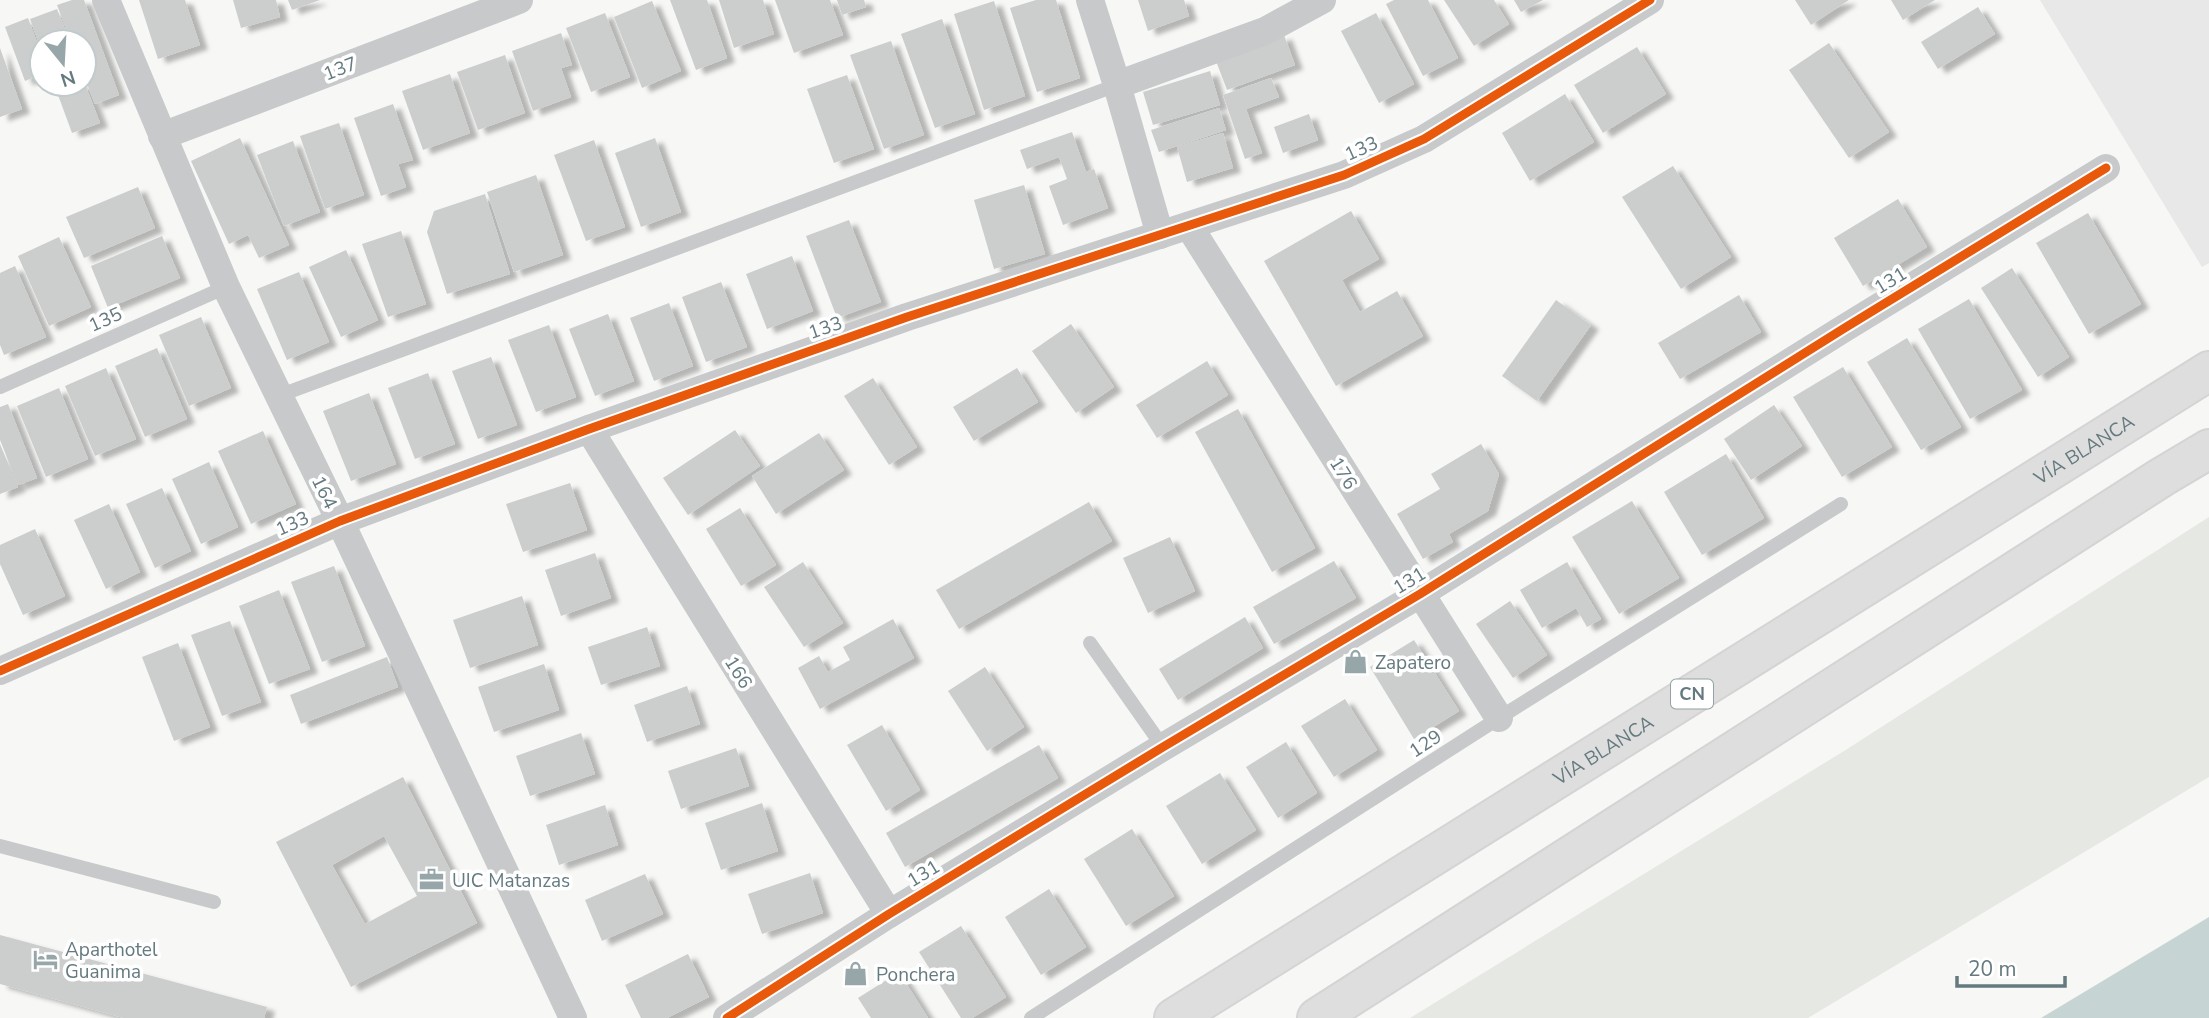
<svg xmlns="http://www.w3.org/2000/svg" width="2209" height="1018" font-family="'Nunito Sans',sans-serif">
<defs>
<filter id="shadow"><feDropShadow dx="8" dy="4.5" stdDeviation="2" flood-color="#0004"/></filter>
</defs>
<rect width="100%" height="100%" fill="#f7f7f6"/>
<!-- built -->
<polygon fill="#e7e8e7" points="2040,0 2209,0 2209,263 2202,267"/>
<!-- green -->
<polygon fill="#e6e8e3" points="2209,517 2209,777 1808,1018 1410,1018 1844,751"/>
<!-- water -->
<polygon fill="#c7d4d4" points="2209,917 2209,1018 2041,1018"/>
<!-- building -->
<g fill="#cccece" fill-rule="evenodd" filter="url(#shadow)">
<polygon points="72,0 84,0 119,95 95,104 84,76 84,42 71,42 57,5"/>
<polygon points="139,0 185,0 200,45 158,59"/>
<polygon points="233,0 276,0 280,17 241,28"/>
<polygon points="288,0 320,0 292,10"/>
<polygon points="670,0 707,0 727,58 696,70"/>
<polygon points="719,0 763,0 774,34 734,48"/>
<polygon points="775,0 830,0 843,35 794,53"/>
<polygon points="837,0 864,0 866,7 842,15"/>
<polygon points="1036,0 1056,0 1080,78 1037,92 1010,8"/>
<polygon points="1138,0 1184,0 1189,16 1148,31"/>
<polygon points="1394,0 1428,0 1458,58 1423,76 1386,4"/>
<polygon points="1444,0 1494,0 1509,24 1474,46"/>
<polygon points="1514,0 1543,0 1521,12"/>
<polygon points="1795,0 1849,0 1811,25"/>
<polygon points="1891,0 1935,0 1903,20"/>
<polygon points="652,1 681,71 642,88 614,17"/>
<polygon points="994,1 1025,96 984,110 954,14"/>
<polygon points="1978,7 1995,34 1938,69 1921,42"/>
<polygon points="57,9 70,42 42,42 42,51 30,19"/>
<polygon points="605,13 630,77 591,92 566,28"/>
<polygon points="1376,13 1414,84 1379,103 1341,31"/>
<polygon points="28,18 42,56 42,74 25,81 5,27"/>
<polygon points="942,19 975,114 935,128 901,34"/>
<polygon points="561,33 572,65 561,68 571,97 533,111 512,51"/>
<polygon points="1284,35 1295,65 1227,90 1216,61"/>
<polygon points="891,41 924,135 884,149 850,55"/>
<polygon points="1829,43 1889,132 1849,158 1789,70"/>
<polygon points="1637,47 1666,94 1603,133 1574,85"/>
<polygon points="0,48 22,109 0,117"/>
<polygon points="505,55 525,113 478,130 457,72"/>
<polygon points="1210,71 1220,105 1153,125 1143,92"/>
<polygon points="450,74 470,133 423,150 402,91"/>
<polygon points="847,75 874,149 834,163 807,89"/>
<polygon points="1271,78 1279,97 1246,109 1262,153 1245,159 1223,95"/>
<polygon points="54,84 85,84 100,123 72,133"/>
<polygon points="1565,94 1594,142 1530,181 1502,133"/>
<polygon points="393,104 413,160 398,164 406,187 381,196 354,118"/>
<polygon points="1219,108 1226,130 1159,152 1151,130"/>
<polygon points="1309,114 1318,140 1283,153 1274,127"/>
<polygon points="339,123 364,195 325,209 300,136"/>
<polygon points="1072,132 1086,172 1094,169 1108,208 1063,225 1049,186 1067,179 1059,157 1027,169 1020,150"/>
<polygon points="1223,133 1233,168 1187,182 1177,147"/>
<polygon points="240,138 289,245 259,258 248,235 229,244 191,161"/>
<polygon points="655,138 681,212 641,227 615,153"/>
<polygon points="594,140 625,227 586,241 554,155"/>
<polygon points="293,141 320,212 284,226 257,155"/>
<polygon points="1673,166 1731,257 1681,289 1622,197"/>
<polygon points="536,175 563,255 514,272 487,192"/>
<polygon points="1024,185 1045,254 994,269 974,200"/>
<polygon points="138,187 155,228 84,258 66,217"/>
<polygon points="485,194 510,274 447,294 427,232 434,211"/>
<polygon points="1898,199 1927,247 1863,286 1834,238"/>
<polygon points="1351,211 1379,259 1342,280 1360,312 1397,291 1423,336 1336,386 1264,261"/>
<polygon points="2088,213 2141,304 2089,334 2036,243"/>
<polygon points="849,220 881,302 837,318 806,236"/>
<polygon points="401,231 426,304 388,317 362,244"/>
<polygon points="162,236 180,278 108,308 91,266"/>
<polygon points="59,237 91,307 49,326 18,256"/>
<polygon points="346,250 378,320 341,337 309,267"/>
<polygon points="792,256 813,311 767,329 746,274"/>
<polygon points="15,266 46,337 4,355 0,345 0,273"/>
<polygon points="2012,268 2069,357 2038,377 1981,288"/>
<polygon points="299,272 329,342 287,360 257,289"/>
<polygon points="721,282 747,347 706,362 682,297"/>
<polygon points="1739,295 1761,332 1680,379 1658,343"/>
<polygon points="1969,299 2022,390 1970,419 1918,329"/>
<polygon points="1556,300 1591,325 1537,401 1502,376"/>
<polygon points="669,303 693,366 654,381 630,318"/>
<polygon points="608,314 634,381 595,396 569,329"/>
<polygon points="201,317 231,388 189,406 159,335"/>
<polygon points="1071,324 1114,387 1076,413 1032,351"/>
<polygon points="549,325 576,397 536,412 508,340"/>
<polygon points="1907,338 1961,427 1921,450 1867,362"/>
<polygon points="157,348 187,419 145,437 115,366"/>
<polygon points="491,357 517,425 478,439 452,371"/>
<polygon points="1207,361 1228,395 1157,438 1136,405"/>
<polygon points="1843,367 1892,447 1842,477 1793,397"/>
<polygon points="106,368 136,439 95,456 65,386"/>
<polygon points="1017,368 1038,402 974,441 953,407"/>
<polygon points="428,373 455,444 415,459 388,388"/>
<polygon points="873,378 917,447 889,465 844,396"/>
<polygon points="59,388 88,459 46,477 17,406"/>
<polygon points="369,393 396,464 351,481 323,411"/>
<polygon points="8,404 37,478 18,485 0,440 0,407"/>
<polygon points="1774,405 1802,446 1751,480 1724,439"/>
<polygon points="1238,409 1315,548 1272,572 1195,432"/>
<polygon points="735,430 760,466 688,515 663,478"/>
<polygon points="263,431 296,504 251,524 218,451"/>
<polygon points="819,433 844,470 776,514 752,476"/>
<polygon points="0,444 18,487 0,494"/>
<polygon points="1481,444 1499,474 1488,511 1449,534 1453,542 1423,559 1397,514 1440,489 1431,474"/>
<polygon points="1726,454 1764,518 1702,555 1664,492"/>
<polygon points="209,462 238,527 201,544 172,479"/>
<polygon points="570,483 587,530 523,552 506,504"/>
<polygon points="162,488 191,551 155,568 126,504"/>
<polygon points="1632,501 1679,578 1619,614 1572,537"/>
<polygon points="1089,502 1112,541 959,629 936,590"/>
<polygon points="109,504 140,572 106,589 74,520"/>
<polygon points="740,508 776,565 741,586 706,529"/>
<polygon points="35,529 65,596 23,615 0,564 0,545"/>
<polygon points="1170,537 1195,591 1148,613 1123,558"/>
<polygon points="595,553 611,598 561,616 545,570"/>
<polygon points="1334,561 1356,598 1274,644 1253,607"/>
<polygon points="803,562 843,623 804,647 764,587"/>
<polygon points="1567,562 1601,619 1587,627 1576,608 1542,628 1520,590"/>
<polygon points="334,566 365,646 322,662 291,582"/>
<polygon points="279,590 310,669 269,684 239,606"/>
<polygon points="522,596 538,645 470,668 453,620"/>
<polygon points="1510,601 1547,655 1513,678 1476,624"/>
<polygon points="1245,617 1263,648 1178,700 1159,669"/>
<polygon points="893,619 914,658 820,709 798,668 819,656 828,672 850,660 843,647"/>
<polygon points="230,621 261,702 222,716 191,635"/>
<polygon points="647,627 660,666 601,685 588,647"/>
<polygon points="1414,640 1459,711 1414,739 1370,667"/>
<polygon points="178,643 210,727 174,741 142,657"/>
<polygon points="387,657 398,687 301,724 290,695"/>
<polygon points="544,664 559,710 494,732 478,687"/>
<polygon points="985,667 1024,727 987,751 948,691"/>
<polygon points="687,686 700,724 647,742 634,705"/>
<polygon points="1345,699 1377,750 1334,777 1301,726"/>
<polygon points="882,725 920,790 886,811 847,745"/>
<polygon points="581,733 595,774 530,796 516,756"/>
<polygon points="1286,742 1317,793 1278,818 1246,767"/>
<polygon points="1039,745 1058,778 905,867 886,833"/>
<polygon points="736,748 749,786 681,809 668,771"/>
<polygon points="1220,773 1256,830 1202,864 1166,806"/>
<path d="M 403,777 L 477,923 L 351,987 L 276,842 ZM 384,836 L 417,896 L 365,924 L 332,865 Z"/>
<polygon points="762,803 778,851 721,870 705,823"/>
<polygon points="605,805 618,845 559,865 546,825"/>
<polygon points="1132,829 1174,896 1126,926 1084,859"/>
<polygon points="810,873 823,913 762,934 748,894"/>
<polygon points="645,874 663,914 602,941 585,900"/>
<polygon points="1049,889 1086,947 1041,975 1005,917"/>
<polygon points="961,926 1006,997 972,1018 961,1018 919,952"/>
<polygon points="0,935 267,1007 264,1018 124,1018 0,984"/>
<polygon points="688,954 709,997 667,1018 641,1018 625,985"/>
<polygon points="899,972 928,1018 871,1018 858,998"/>
</g>
<g fill="none" stroke-linecap="round" stroke-linejoin="round">
<defs>
<g id="highway">
<path id="s1" d="M 1174,1018 L 2209,371"/>
<polyline points="1317,1018 2162,477 2209,449"/>
</g>
</defs>
<!-- highway casing -->
<use href="#highway" stroke="#d3d4d3" stroke-width="42"/>
<!-- lane -->
<g stroke="#c7c9ca" stroke-width="14">
<polyline points="0,387 226,287"/>
<polyline points="278,396 1117,85"/>
<polyline points="1090,643 1163,747"/>
<polyline points="0,846 214,902"/>
<polyline points="1031,1018 1499,718 1841,504"/>
</g>
<!-- street -->
<g stroke="#c7c9ca" stroke-width="28">
<polyline points="106,0 226,287 340,521 573,1018"/>
<polyline points="1090,0 1117,85 1160,235"/>
<polyline points="1117,85 1265,31 1322,0"/>
<polyline points="162,136 519,0"/>
<polyline points="1189,226 1499,718"/>
<polyline points="589,429 889,914"/>
<polyline points="0,671 340,521 589,429 907,317 1344,175 1424,139 1650,0"/>
<polyline points="727,1018 889,914 1163,747 1420,594 1843,329 2106,168"/>
</g>
<!-- highway -->
<use href="#highway" stroke="#dedede" stroke-width="38"/>
<defs>
<g id="cycleway">
<polyline points="0,671 340,521 589,429 907,317 1344,175 1424,139 1650,0"/>
<polyline points="727,1018 889,914 1163,747 1420,594 1843,329 2106,168"/>
</g>
</defs>
<!-- cycleway casing -->
<use href="#cycleway" stroke="#fff" stroke-width="13"/>
<!-- cycleway -->
<use href="#cycleway" stroke="#e8590c" stroke-width="9"/>
</g>
<!-- icons -->
<defs>
<symbol id="shop-bare" viewBox="-9 -9 18 18"><path d="M-5-2.5h2.3a2.7 3.5 0 0 1 5.4 0H5L5.5 6h-11ZM-1.5-2.5h3a1.5 2.3 0 0 0-3 0Z" fill="#97a6a9" stroke="#fff" stroke-width="2.5" paint-order="stroke"/></symbol>
<symbol id="office-bare" viewBox="-9 -9 18 18"><path d="M-6-3h4V-5.5h4V-3h4V5H-6ZM-1-4.5V-3h2v-1.5ZM-6 0V1H6V0Z" fill="#97a6a9" stroke="#fff" stroke-width="2.5" paint-order="stroke"/></symbol>
<symbol id="hotel-bare" viewBox="-9 -9 18 18"><path d="M-6-4.5h1.5V1H6V5H4.5V3h-9V5H-6ZM-4 0a1.8 1.8 0 1 1 3.6 0ZM.5 0V-2.5h3Q6-2.5 6 0Z" fill="#97a6a9" stroke="#fff" stroke-width="2.5" paint-order="stroke"/></symbol>
</defs>
<g fill-rule="evenodd">
<use href="#shop-bare" x="1338" y="644" width="35" height="35"/>
<use href="#office-bare" x="414" y="862" width="35" height="35"/>
<use href="#hotel-bare" x="28" y="942" width="35" height="35"/>
<use href="#shop-bare" x="838" y="956" width="35" height="35"/>
</g>
<g text-anchor="middle" stroke-width="7" stroke-linejoin="round" paint-order="stroke">
<!-- shield labels -->
<rect fill="#fff" stroke="#92a2a5" stroke-width="2" x="1671" y="679.5" width="42" height="29" rx="5"/>
<g font-size="18" font-weight="bold" fill="#647a7f">
<text x="1692" y="700">CN</text>
</g>
<!-- street labels -->
<g font-size="19" fill="#647a7f" stroke="#fff">
<text transform="translate(340 68) rotate(-21)" y="7">137</text>
<text transform="translate(1361 148) rotate(-24)" y="7">133</text>
<text transform="translate(1890 280) rotate(-31)" y="7">131</text>
<text transform="translate(105 319) rotate(-24)" y="7">135</text>
<text transform="translate(825 327) rotate(-19)" y="7">133</text>
<text dy="7" stroke="none"><textPath href="#s1" startOffset="1073">VÍA BLANCA</textPath></text>
<text transform="translate(1344 473) rotate(58)" y="7">176</text>
<text transform="translate(325 492) rotate(64)" y="7">164</text>
<text transform="translate(292 523) rotate(-24)" y="7">133</text>
<text transform="translate(1409 580) rotate(-31)" y="7">131</text>
<text transform="translate(739 672) rotate(58)" y="7">166</text>
<text transform="translate(1425 743) rotate(-33)" y="7">129</text>
<text dy="7" stroke="none"><textPath href="#s1" startOffset="506">VÍA BLANCA</textPath></text>
<text transform="translate(923 873) rotate(-31)" y="7">131</text>
</g>
<!-- poi labels -->
<g font-size="19" fill="#647a7f" stroke="#fff" text-anchor="start">
<text x="1375" y="669">Zapatero</text>
<text x="452" y="887">UIC Matanzas</text>
<text x="65" y="956">Aparthotel<tspan x="65" dy="22">Guanima</tspan></text>
<text x="876" y="981">Ponchera</text>
</g>
</g>
<!-- north arrow -->
<g transform="translate(63 63) rotate(162)"><circle r="33" fill="#ffffff" stroke="#c1cacc" stroke-width="2"/>
<path d="M0-5L12 26L0 18L-12 26Z" fill="#97a6a9"/>
<text y="-10" font-size="19" font-weight="bold" text-anchor="middle" fill="#647a7f">N</text>
</g>
<!-- scale -->
<path d="M1957 976v10h108v-10" fill="none" stroke="#647a7f" stroke-width="3.5"/>
<text x="1968" y="976" font-size="21" fill="#647a7f" stroke="#ffffff" stroke-width="5" paint-order="stroke">20 m</text>
</svg>
